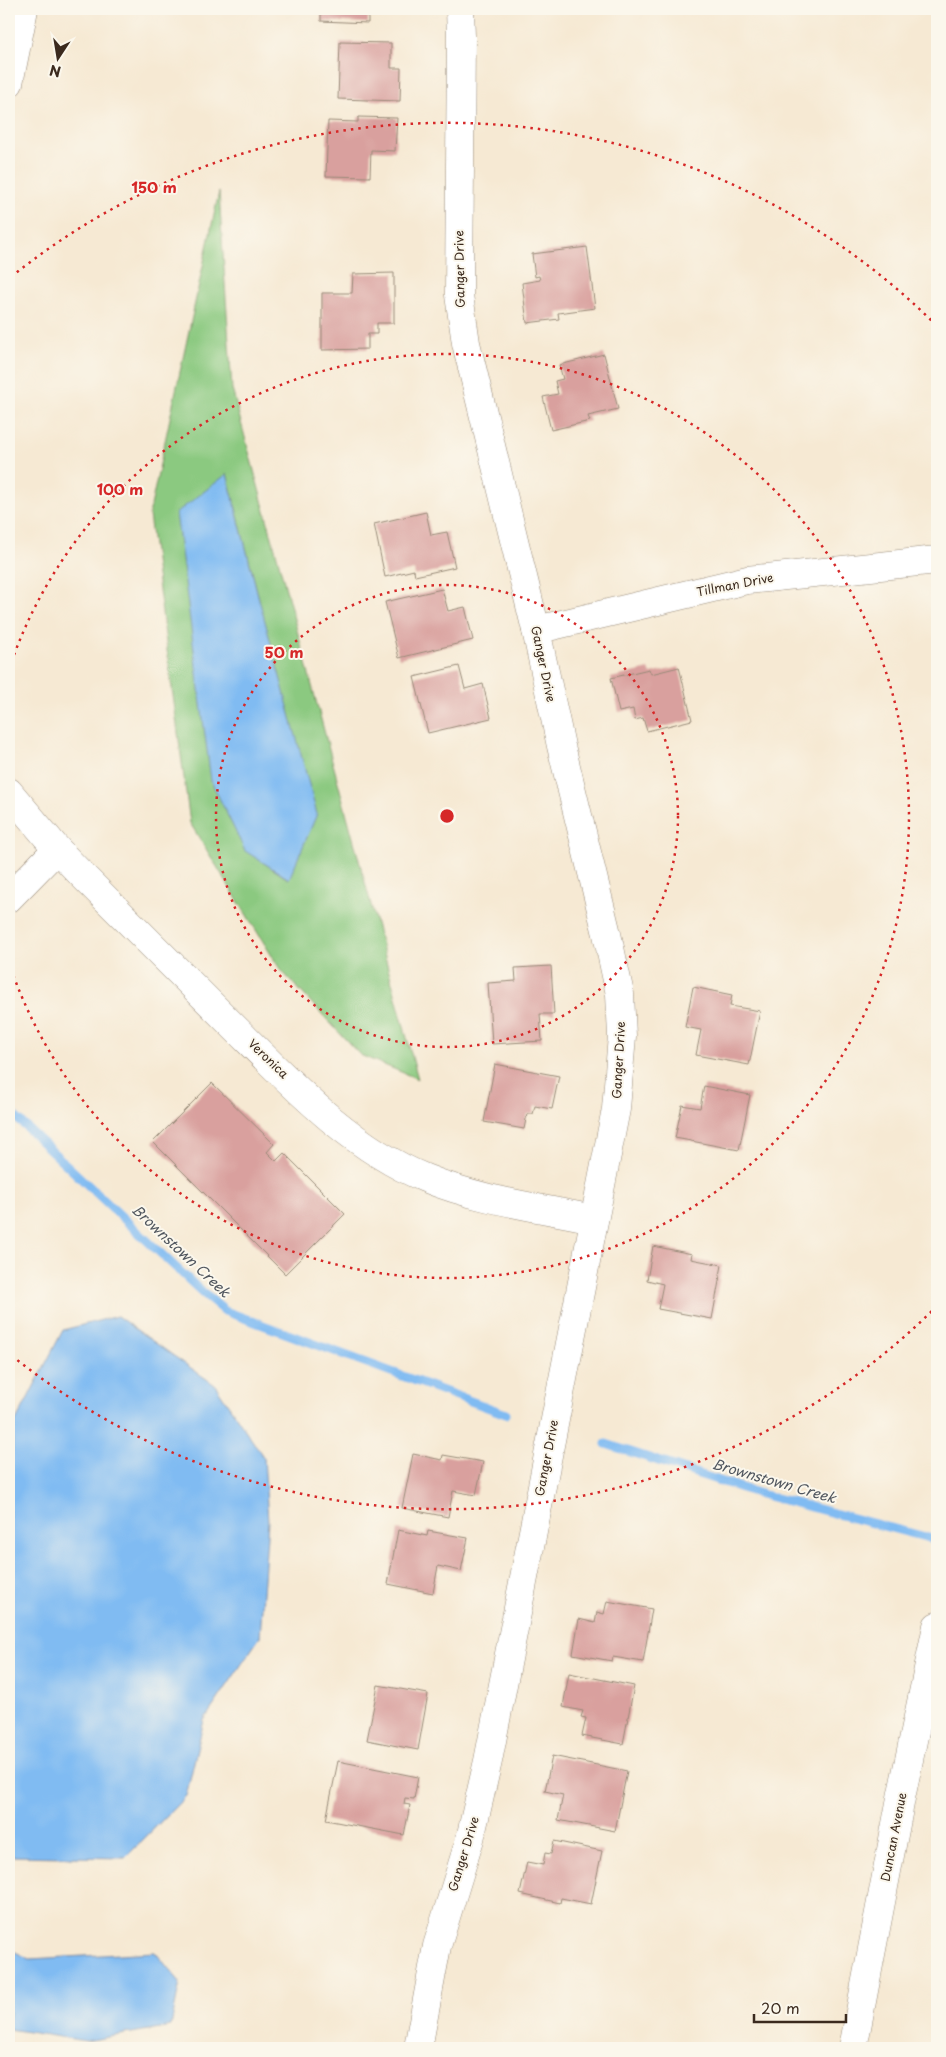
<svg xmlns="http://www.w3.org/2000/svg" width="946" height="2057" font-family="'Playpen Sans',sans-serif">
<rect width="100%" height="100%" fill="#fbf7ec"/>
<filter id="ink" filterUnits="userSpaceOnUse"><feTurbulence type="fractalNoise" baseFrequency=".02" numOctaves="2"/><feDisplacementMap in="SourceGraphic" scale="10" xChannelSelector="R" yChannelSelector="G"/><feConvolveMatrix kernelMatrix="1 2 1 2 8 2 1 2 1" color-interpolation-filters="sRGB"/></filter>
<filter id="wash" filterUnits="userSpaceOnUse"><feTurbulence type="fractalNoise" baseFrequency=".0096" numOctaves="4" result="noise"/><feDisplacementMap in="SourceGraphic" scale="20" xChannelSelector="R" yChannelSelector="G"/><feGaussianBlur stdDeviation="1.12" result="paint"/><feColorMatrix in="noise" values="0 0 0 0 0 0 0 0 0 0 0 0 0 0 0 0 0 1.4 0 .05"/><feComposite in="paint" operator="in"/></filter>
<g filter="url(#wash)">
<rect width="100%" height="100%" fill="#f6e9d3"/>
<!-- green -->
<path fill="#8bc980" stroke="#637a4f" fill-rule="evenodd" d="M 219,192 L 232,389 L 418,1079 L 360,1055 L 280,969 L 190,823 L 149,515 ZM 227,474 L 259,599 L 288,879 L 245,850 Z"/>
<!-- water -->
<g fill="#80bbf2" stroke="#5e7288">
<polygon points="227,474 259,599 317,814 289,879 245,851 211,781 176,513"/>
<polygon points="117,1316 215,1385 264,1458 268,1521 260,1637 204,1720 186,1796 125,1858 9,1856 9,1483 14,1425 63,1330"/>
<polygon points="9,1949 30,1959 155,1952 180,1982 171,2026 86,2041 9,2029"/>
</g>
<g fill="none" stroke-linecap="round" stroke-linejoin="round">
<!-- stream -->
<g stroke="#80bbf2" stroke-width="9">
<polyline points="9,1111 203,1293 225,1311 506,1414"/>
<polyline points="606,1444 757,1493 937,1540"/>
</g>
</g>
<g id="blocks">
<!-- building -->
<g fill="#d9a09e">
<polygon points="321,9 368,9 368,23 321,21"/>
<polygon points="340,42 391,43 391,68 401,68 400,101 338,99"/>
<polygon points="358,117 397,118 395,151 371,150 370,177 326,176 328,121 358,122"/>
<polygon points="587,247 595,308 558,313 559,319 527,323 522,283 540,280 539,276 535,277 532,254"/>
<polygon points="394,273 394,323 377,323 377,334 368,334 368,349 322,350 322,293 352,293 353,274"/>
<polygon points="604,354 618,409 588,416 590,421 551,430 543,397 558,394 555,381 563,379 559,365"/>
<polygon points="426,512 431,535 447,532 455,567 415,576 414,570 385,577 374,524"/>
<polygon points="442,589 448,611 465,607 473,640 399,658 385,602"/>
<polygon points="459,666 465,689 483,684 491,718 428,733 414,677"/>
<polygon points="679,667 692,720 647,731 643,718 635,720 633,709 619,712 611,678 649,669 651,674"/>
<polygon points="551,966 554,1014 540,1014 542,1041 492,1044 488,983 516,981 515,968"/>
<polygon points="693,987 732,995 730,1006 760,1011 749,1065 696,1055 701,1030 685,1027"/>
<polygon points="495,1064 559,1076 552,1109 535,1106 533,1114 527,1114 524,1129 484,1122"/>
<polygon points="212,1083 274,1144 267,1152 276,1161 284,1153 345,1214 285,1274 153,1142"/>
<polygon points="704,1086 750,1095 739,1150 675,1138 682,1105 700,1108"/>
<polygon points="653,1246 692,1254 691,1259 722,1265 712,1319 658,1309 663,1284 647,1280"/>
<polygon points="413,1454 442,1460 443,1455 483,1462 476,1495 453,1491 448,1517 402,1508"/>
<polygon points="398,1530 427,1536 428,1531 468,1538 461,1571 438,1566 433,1593 388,1584"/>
<polygon points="607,1601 652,1609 643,1662 613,1657 612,1661 573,1654 579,1619 595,1623 597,1612 604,1614"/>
<polygon points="569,1673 634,1686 623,1744 582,1736 586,1718 581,1717 583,1711 563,1707"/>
<polygon points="378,1685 428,1694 418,1750 367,1740"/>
<polygon points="552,1756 627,1771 615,1831 558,1820 563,1795 545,1791"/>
<polygon points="338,1761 418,1777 414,1799 405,1798 404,1804 410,1805 404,1835 326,1820"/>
<polygon points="554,1841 602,1851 591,1904 561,1898 560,1903 520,1894 527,1862 543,1865 545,1853 551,1854"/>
</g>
</g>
</g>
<g filter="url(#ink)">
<use href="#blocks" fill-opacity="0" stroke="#988a78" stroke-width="1"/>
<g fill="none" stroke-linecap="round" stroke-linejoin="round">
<defs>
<g id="street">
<polyline points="9,83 24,9"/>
<polyline points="536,630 747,580 937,560"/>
<path d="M 9,792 L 57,849 L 81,874 C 130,923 179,972 228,1021 C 287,1079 347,1146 425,1178 C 479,1200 537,1207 594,1219"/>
<polyline points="9,898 57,849"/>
<polyline points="418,2048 437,1946 470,1839 488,1761 616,1109 622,1036 620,994 607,934 561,746 536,630 466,343 459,295 461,37 460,9"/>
<polyline points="853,2048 901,1798 937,1626"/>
</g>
</defs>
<!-- street casing -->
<use href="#street" stroke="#988a78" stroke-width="29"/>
<!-- street -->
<use href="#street" stroke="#fff" stroke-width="28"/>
</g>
</g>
<!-- distance rings -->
<g fill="none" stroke="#d62828" stroke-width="2.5" stroke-dasharray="2.5 5">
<circle cx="447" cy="816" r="231"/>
<path d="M9 669A462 462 0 1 1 9 963"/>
<path d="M937 1306A693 693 0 0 1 11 1355M11 277A693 693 0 0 1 937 326"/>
</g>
<g text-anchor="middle" stroke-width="4" stroke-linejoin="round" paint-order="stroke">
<!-- street labels -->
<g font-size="12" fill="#3b2a1e" stroke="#fbf7ec">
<text transform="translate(460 269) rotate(-91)" y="4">Ganger Drive</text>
<text transform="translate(735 585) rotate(-11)" y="4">Tillman Drive</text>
<text transform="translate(543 664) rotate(78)" y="4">Ganger Drive</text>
<text transform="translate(268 1059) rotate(44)" y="4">Veronica</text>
<text transform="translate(619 1060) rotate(-87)" y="4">Ganger Drive</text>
<text transform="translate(547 1458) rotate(-79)" y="4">Ganger Drive</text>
<text transform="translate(894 1837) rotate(-79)" y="4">Duncan Avenue</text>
<text transform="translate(464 1854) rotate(-73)" y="4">Ganger Drive</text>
</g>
<!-- water labels -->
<g font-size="14" font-style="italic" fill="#50565e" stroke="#fbf7ec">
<text transform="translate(181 1251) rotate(43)" y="5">Brownstown Creek</text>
<text transform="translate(774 1481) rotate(16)" y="5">Brownstown Creek</text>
</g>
</g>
<circle cx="447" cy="816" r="8" fill="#d62828" stroke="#fbf7ec" stroke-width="2.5"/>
<g font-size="15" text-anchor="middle" font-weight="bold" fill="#d62828" stroke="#fbf7ec" stroke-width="4" stroke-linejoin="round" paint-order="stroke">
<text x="154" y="193">150 m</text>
<text x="120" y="495">100 m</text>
<text x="284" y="658">50 m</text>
</g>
<!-- margin -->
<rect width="946" height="2057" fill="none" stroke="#fbf7ec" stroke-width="30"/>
<!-- north arrow -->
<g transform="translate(58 58) rotate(192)" stroke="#fbf7ec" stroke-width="4" paint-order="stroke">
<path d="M0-4L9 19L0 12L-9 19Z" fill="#3b2a1e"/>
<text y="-8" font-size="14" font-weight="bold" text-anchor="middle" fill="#3b2a1e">N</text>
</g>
<!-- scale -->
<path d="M754 2014v8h92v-8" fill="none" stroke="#3b2a1e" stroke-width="2.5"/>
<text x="761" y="2014" font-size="15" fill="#3b2a1e" stroke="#fbf7ec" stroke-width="4" paint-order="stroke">20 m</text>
</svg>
